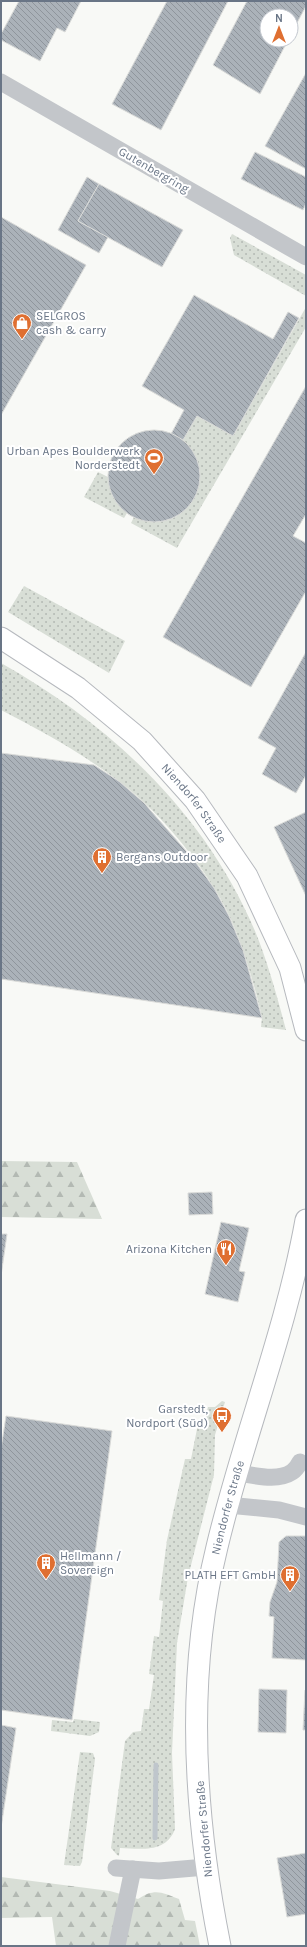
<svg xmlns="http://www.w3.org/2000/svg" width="307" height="1947" font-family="Karla,sans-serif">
<defs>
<pattern id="green-dots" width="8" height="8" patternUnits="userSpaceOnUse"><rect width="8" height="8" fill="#d8ded6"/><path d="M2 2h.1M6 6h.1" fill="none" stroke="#b3b9b3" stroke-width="1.8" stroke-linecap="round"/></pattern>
<pattern id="forest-firs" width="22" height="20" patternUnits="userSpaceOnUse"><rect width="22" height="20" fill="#d8ded6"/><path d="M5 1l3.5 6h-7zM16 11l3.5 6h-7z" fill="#b3b9b3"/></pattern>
<pattern id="building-back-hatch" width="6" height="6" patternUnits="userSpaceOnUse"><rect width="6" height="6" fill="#abb2b9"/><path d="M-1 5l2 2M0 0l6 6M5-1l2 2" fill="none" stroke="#8f959c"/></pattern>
</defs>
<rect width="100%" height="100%" fill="#f8f9f6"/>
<!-- green -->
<g fill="url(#green-dots)">
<polygon points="232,234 306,275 306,296 234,255 230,238"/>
<path d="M 306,307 L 306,327 L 177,548 L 131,523 L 134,517 C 182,539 222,482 183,440 L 197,416 L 233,436 Z"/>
<path d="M 98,472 L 108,477 C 110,492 115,503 127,513 L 124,518 L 84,497 Z"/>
<polygon points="24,586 125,641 109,673 8,612"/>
<path d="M 1,663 C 111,725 205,813 255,931 C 268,963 277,996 286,1030 L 261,1027 L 262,1017 C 254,983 244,949 230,917 C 209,871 160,812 120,782 C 83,754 42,731 1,710 Z"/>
<path d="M 222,1401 L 225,1402 L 215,1435 L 214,1475 L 188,1577 L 177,1643 L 172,1753 L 175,1829 C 166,1853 142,1849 120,1848 L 119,1856 L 117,1855 L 111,1848 L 125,1741 L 133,1732 L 141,1731 L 144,1709 L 149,1709 L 154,1675 L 149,1674 L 154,1636 L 159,1637 L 163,1601 L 159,1600 L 167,1540 L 185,1459 L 191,1459 L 198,1424 L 204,1425 L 208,1407 L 215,1407 Z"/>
<polygon points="74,1719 100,1722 99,1732 90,1736 51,1731 52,1720 73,1722"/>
<polygon points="80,1752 93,1753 95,1759 82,1862 80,1866 64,1865"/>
</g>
<!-- forest -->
<g fill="url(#forest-firs)">
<polygon points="1,1161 77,1162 102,1219 1,1217"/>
<path d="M 1,1877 L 110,1891 L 138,1899 C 154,1888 162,1892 179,1899 L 185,1920 L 195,1921 L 200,1946 L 56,1946 L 52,1917 L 1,1918 Z"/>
</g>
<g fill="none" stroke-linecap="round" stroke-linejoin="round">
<!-- stream -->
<polyline stroke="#bfc6cc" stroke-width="5" points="155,1838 156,1765"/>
</g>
<!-- building -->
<g fill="url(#building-back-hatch)" stroke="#dadbd9">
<polygon points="19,1 81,1 65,32 57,28 40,61 1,40 1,34"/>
<polygon points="167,1 228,1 161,130 112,104"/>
<polygon points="247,1 306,1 306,6 291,34 291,16 267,16 267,40 288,40 260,94 213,65"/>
<polygon points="306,73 306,169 265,146"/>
<polygon points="255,152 306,177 306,203 303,210 241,179"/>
<polygon points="87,177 99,184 78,221 108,237 99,253 58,230"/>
<polygon points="99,184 183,230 162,267 78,221"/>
<polygon points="1,217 86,265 1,415"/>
<polygon points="194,295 273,339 288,312 299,318 233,436 197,416 183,440 171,434 184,410 142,386"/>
<polygon points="306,386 306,514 293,536 306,543 306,591 251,687 163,637"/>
<circle cx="154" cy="476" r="46"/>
<polygon points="306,652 306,775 296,793 262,774 276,748 258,738"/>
<polygon points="1,753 94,765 120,782 144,803 194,860 214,888 229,916 243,950 262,1018 1,979"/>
<polygon points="306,812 306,896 274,827"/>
<polygon points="212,1192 213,1214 189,1215 188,1193"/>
<polygon points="221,1222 249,1228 239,1271 245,1272 238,1302 205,1294"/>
<polygon points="1,1234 7,1234 1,1276"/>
<polygon points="6,1416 112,1431 72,1720 1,1710 1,1449"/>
<polygon points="286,1536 306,1536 306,1660 272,1658 274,1617 269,1616 270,1602 277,1582 279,1542"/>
<polygon points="259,1689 287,1690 286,1733 258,1732"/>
<polygon points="305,1690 306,1690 306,1730 303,1730"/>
<polygon points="1,1725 16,1728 1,1828"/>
<polygon points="306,1853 306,1914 287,1917 277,1858"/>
</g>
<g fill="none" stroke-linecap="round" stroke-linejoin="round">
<defs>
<g id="major">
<path id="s1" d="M 1,638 L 78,688 L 142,741 L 195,800 L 247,876 L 290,968 L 306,1030"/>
<path id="s2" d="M 220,1946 C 194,1816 185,1677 217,1547 C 243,1437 286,1332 306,1220"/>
</g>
</defs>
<!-- major casing -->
<use href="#major" stroke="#b6b9be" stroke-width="23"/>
<!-- minor -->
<g stroke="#c3c6ca" stroke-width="17">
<polyline points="1,82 306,257"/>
<path d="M 238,1473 C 254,1475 277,1482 292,1472 C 295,1470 298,1466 300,1462"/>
<polyline points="228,1505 279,1510 306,1517"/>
<polyline points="116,1868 159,1871 206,1867"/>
<polyline points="117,1946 133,1869"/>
</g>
<!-- major -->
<use href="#major" stroke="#fff" stroke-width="21"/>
</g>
<!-- icons -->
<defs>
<symbol id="shop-pin" viewBox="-11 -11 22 30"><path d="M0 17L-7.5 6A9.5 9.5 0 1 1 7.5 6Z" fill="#df6f31" stroke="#fff"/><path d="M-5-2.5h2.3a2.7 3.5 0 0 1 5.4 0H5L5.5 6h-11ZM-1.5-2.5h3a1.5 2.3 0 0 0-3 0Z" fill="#fff"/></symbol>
<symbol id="stadium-pin" viewBox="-11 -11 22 30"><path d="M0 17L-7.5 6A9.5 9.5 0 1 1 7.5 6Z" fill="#df6f31" stroke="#fff"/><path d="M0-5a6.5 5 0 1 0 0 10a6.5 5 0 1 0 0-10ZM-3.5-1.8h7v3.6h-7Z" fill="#fff"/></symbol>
<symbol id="building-pin" viewBox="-11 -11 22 30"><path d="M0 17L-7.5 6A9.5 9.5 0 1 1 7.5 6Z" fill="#df6f31" stroke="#fff"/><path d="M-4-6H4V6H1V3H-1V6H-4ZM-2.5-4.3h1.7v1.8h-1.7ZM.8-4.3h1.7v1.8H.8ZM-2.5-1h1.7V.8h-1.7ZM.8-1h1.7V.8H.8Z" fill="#fff"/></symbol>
<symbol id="restaurant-pin" viewBox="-11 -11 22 30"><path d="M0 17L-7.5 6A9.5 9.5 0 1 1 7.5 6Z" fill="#df6f31" stroke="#fff"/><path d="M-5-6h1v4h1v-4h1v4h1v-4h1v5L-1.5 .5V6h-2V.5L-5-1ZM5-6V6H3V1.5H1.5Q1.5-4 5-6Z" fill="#fff"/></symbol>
<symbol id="bus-pin" viewBox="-11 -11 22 30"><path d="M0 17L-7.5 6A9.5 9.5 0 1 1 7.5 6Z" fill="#df6f31" stroke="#fff"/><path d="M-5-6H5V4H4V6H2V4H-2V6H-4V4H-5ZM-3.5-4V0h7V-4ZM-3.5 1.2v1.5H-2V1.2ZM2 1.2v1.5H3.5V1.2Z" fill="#fff"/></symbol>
</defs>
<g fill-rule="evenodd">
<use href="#shop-pin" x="11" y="312" width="22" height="30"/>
<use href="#stadium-pin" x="143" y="447" width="22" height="30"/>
<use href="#building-pin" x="91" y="846" width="22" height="30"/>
<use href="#restaurant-pin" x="215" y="1238" width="22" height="30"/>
<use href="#bus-pin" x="211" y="1405" width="22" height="30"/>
<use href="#building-pin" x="35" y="1552" width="22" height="30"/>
<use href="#building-pin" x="279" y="1564" width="22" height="30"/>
</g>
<g text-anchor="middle" stroke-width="4" stroke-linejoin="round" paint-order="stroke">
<!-- street labels -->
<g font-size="12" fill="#697586" stroke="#fff">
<text transform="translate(154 170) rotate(30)" y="4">Gutenbergring</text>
<text dy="4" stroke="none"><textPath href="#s1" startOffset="256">Niendorfer Straße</textPath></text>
<text dy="4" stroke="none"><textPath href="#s2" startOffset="443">Niendorfer Straße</textPath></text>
<text transform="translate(204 1829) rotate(-95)" y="4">Niendorfer Straße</text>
</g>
<!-- poi labels -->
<g font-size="12" fill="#697586" stroke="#fff" text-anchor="end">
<text x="36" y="320" text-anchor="start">SELGROS<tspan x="36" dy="14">cash &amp; carry</tspan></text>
<text x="140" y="455">Urban Apes Boulderwerk<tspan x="140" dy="14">Norderstedt</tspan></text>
<text x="116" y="861" text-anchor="start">Bergans Outdoor</text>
<text x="212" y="1253">Arizona Kitchen</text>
<text x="208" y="1413">Garstedt,<tspan x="208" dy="14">Nordport (Süd)</tspan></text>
<text x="60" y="1560" text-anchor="start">Hellmann /<tspan x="60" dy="14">Sovereign</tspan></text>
<text x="276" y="1579">PLATH EFT GmbH</text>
</g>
</g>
<!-- border -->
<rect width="307" height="1947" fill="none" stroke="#697586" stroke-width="4"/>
<!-- north arrow -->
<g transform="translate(279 28)"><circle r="19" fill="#ffffff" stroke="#c3c8cf"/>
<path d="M0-3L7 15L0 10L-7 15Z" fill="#df6f31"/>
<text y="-6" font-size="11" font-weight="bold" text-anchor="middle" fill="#697586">N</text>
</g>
</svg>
